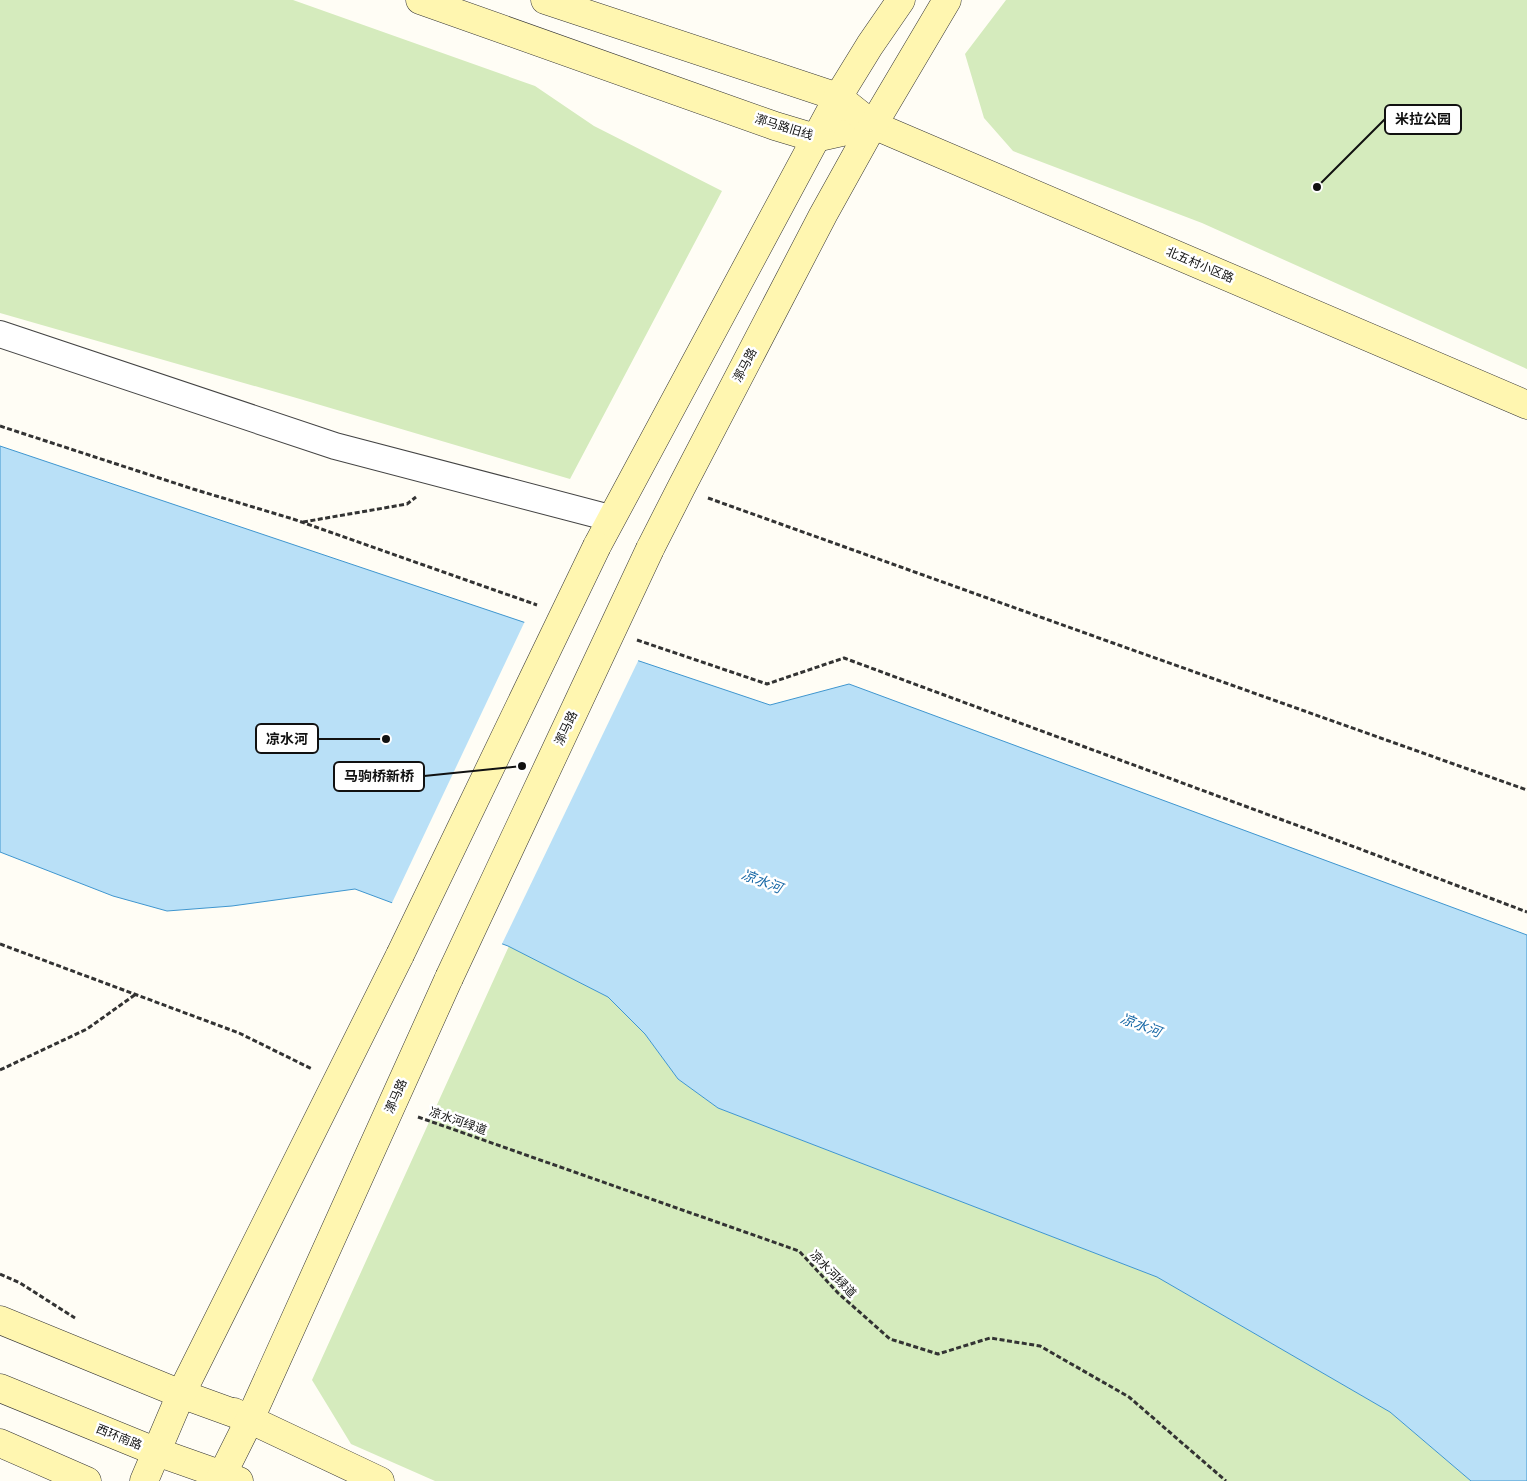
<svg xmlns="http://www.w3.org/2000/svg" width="1527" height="1481" font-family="Georgia,'Noto Sans SC',serif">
<rect width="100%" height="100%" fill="#fffdf5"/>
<!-- green -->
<g fill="#d5ebbd">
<polygon points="0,0 293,0 535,86 594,126 722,191 570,479 300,399 0,313"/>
<polygon points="1006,0 1527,0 1527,369 1202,223 1013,151 984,118 965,54"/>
<polygon points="509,946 608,997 645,1034 678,1079 718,1108 1157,1277 1390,1412 1471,1481 435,1481 351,1444 312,1380"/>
</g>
<!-- water -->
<polygon fill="#b9e0f7" stroke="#3f96cf" points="0,446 770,705 849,684 1527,935 1527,1481 1471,1481 1390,1412 1157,1277 718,1108 678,1079 645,1034 608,997 508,946 355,889 232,906 167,911 113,896 0,852"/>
<!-- pier -->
<polygon fill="#fffdf5" points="525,621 639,659 501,946 391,905"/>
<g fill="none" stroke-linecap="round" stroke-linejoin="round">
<defs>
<polyline id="street" points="0,334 335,446 610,518"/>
<g id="secondary">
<polyline points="420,0 775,126 815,138 873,125"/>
<polyline points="545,0 838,97 873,125 1527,405"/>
<polyline points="597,546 838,97 870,45 901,0"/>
<polyline points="650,549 681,488 823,215 873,125 947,0"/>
<polyline points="0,1320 181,1394 250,1419"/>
<polyline points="0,1388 157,1452 239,1481"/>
<polyline points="234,1412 380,1481"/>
<polyline points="0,1443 87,1481"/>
<polyline points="144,1481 181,1394 400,955"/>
<polyline points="219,1481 250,1419 449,978"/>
</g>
</defs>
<!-- street casing -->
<use href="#street" stroke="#444" stroke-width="28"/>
<!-- secondary casing -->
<use href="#secondary" stroke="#333" stroke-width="29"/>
<!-- path -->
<g stroke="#333" stroke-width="3" stroke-dasharray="5 2.5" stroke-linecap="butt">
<polyline points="0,426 193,489 293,519"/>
<polyline points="708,498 1113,643 1527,790"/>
<polyline points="293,519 537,605"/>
<polyline points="303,522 407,504 416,497"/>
<polyline points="637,640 767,684 844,658 1307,829 1527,912"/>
<polyline points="0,944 239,1033 312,1069"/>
<polyline points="0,1070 87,1029 136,994"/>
<polyline points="418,1117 799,1251 838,1293 890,1339 938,1354 990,1338 1040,1346 1129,1397 1226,1481"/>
<polyline points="0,1274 20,1283 75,1318"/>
</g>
<!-- street -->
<use href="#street" stroke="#fff" stroke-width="26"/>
<!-- secondary -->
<use href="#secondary" stroke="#fff6b0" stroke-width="28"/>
<defs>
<g id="secondary-bridge">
<polyline points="400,955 597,546"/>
<polyline points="449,978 650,549"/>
</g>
</defs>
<!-- secondary-bridge casing -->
<use href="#secondary-bridge" stroke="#333" stroke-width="29" stroke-linecap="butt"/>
<!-- secondary-bridge -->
<use href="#secondary-bridge" stroke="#fff6b0" stroke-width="28"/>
</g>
<g text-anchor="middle" stroke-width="5" stroke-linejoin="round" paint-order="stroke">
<!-- street labels -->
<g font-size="12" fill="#111" stroke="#fff">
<text transform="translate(784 127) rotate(17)" y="4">漷马路旧线</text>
<text transform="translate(1200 265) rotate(23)" y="4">北五村小区路</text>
<text transform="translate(745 365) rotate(-62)" y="4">漷马路</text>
<text transform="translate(566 728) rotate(-65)" y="4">漷马路</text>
<text transform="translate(396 1096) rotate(-66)" y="4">漷马路</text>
<text transform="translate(458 1121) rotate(19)" y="4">凉水河绿道</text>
<text transform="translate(833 1274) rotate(46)" y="4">凉水河绿道</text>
<text transform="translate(119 1437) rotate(22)" y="4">西环南路</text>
</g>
<!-- water labels -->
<g font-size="14" font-style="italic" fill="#1768a6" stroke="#fff">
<text transform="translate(762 881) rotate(21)" y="5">凉水河</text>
<text transform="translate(1141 1025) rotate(21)" y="5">凉水河</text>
</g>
</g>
<!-- callouts -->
<path fill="none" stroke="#111" stroke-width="2" d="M1317 187L1385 119M386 739L318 739M522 766L424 776"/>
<g fill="#111" stroke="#fff" stroke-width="2">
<circle cx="1317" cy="187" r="5"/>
<circle cx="386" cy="739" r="5"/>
<circle cx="522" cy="766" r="5"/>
</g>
<g fill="#fff" stroke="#111" stroke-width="2">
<rect x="1385" y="105" width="76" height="29" rx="5"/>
<rect x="256" y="724" width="62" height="29" rx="5"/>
<rect x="334" y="762" width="90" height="29" rx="5"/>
</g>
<g font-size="14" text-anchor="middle" font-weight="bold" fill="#111">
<text x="1423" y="124">米拉公园</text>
<text x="287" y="744">凉水河</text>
<text x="379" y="781">马驹桥新桥</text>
</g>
</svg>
